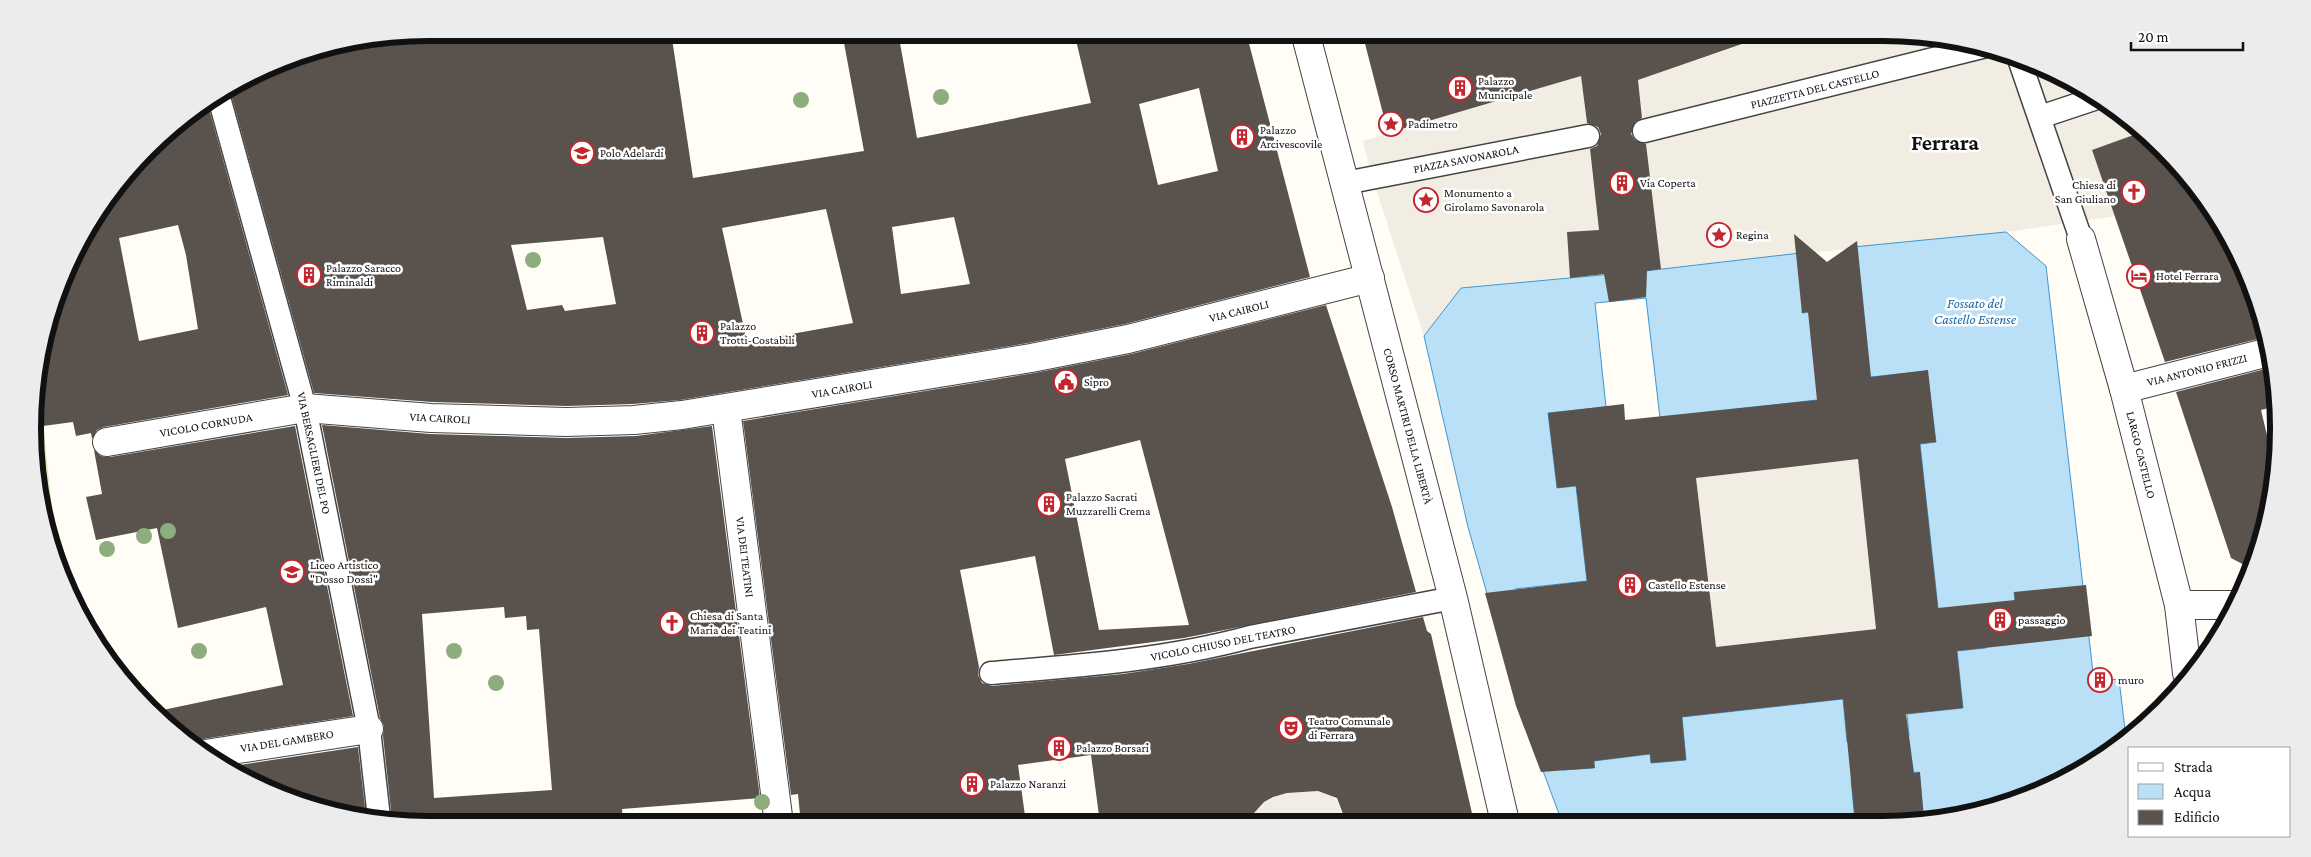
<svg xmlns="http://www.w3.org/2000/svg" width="2311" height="857" font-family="'Crimson Pro',serif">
<rect width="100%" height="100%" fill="#fffdf5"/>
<!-- green -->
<polygon fill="#d5ebbd" points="37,394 43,426 59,570 40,506"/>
<!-- plaza -->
<g fill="#f1ede2">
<polygon points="1777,33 1883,33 1985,46 2058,73 2124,115 2141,130 2141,133 2092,151 2116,216 2014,231 1661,269 1638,80"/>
<polygon points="1581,76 1604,274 1461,288 1424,336 1372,177 1363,141"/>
<polygon points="1858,459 1876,629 1716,647 1696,478"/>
<polygon points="1318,791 1331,795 1338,802 1344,822 1251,823 1255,813 1264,802 1273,797 1287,793"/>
</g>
<!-- water -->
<path fill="#b9e0f7" stroke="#3f96cf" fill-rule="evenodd" d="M 2006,232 L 2046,266 L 2094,681 L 2119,679 L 2126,738 L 2057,784 L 1934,821 L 1924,821 L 1919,772 L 1851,779 L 1855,821 L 1562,822 L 1519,706 L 1468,527 L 1424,336 L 1461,288 L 1645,271 L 1809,252 L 1802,313 L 1845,309 L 1853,247 ZM 1646,298 L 1660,418 L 1817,400 L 1871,377 L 1927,371 L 1936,442 L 1920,444 L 1938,608 L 1985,636 L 1986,648 L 1957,651 L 1963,708 L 1907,714 L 1909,736 L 1847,742 L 1843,699 L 1682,717 L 1686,760 L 1651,763 L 1650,754 L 1594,761 L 1594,768 L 1563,770 L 1515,589 L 1587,581 L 1576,486 L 1557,488 L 1548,413 L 1606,407 L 1595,303 ZM 2014,592 L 2067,638 L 2019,643 Z"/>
<!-- building -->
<g fill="#5a524d" fill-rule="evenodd">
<path d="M 428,32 L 671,32 L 693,178 L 864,151 L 842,32 L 898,32 L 917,138 L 1091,103 L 1074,32 L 1246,32 L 1310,277 L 1125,324 L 1028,343 L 680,400 L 633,404 L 566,406 L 432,402 L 314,393 L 229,87 L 301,54 ZM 1199,88 L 1218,171 L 1158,185 L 1139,104 ZM 826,209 L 853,323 L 747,342 L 722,228 ZM 954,217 L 970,284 L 901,294 L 892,227 ZM 603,237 L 616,304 L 565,311 L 562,305 L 527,310 L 511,245 Z"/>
<polygon points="1362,32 1764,32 1765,36 1638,80 1642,118 1635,122 1631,134 1635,140 1646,144 1661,269 1647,271 1646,297 1609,302 1604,274 1570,278 1567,232 1599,230 1590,149 1597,146 1601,134 1598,127 1587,123 1581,76 1388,133"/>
<path d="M 208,105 L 288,395 L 104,427 L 97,430 L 92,439 L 91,433 L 76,436 L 73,422 L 43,426 L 36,394 L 36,377 L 54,301 L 85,231 L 168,131 L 197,109 ZM 178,225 L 186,255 L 198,329 L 139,341 L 119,238 Z"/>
<polygon points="2142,132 2180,168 2226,231 2258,301 2266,337 2165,362 2092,150"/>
<path d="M 1794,234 L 1827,262 L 1857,241 L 1871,377 L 1928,370 L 1936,442 L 1920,444 L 1938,608 L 2015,600 L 2014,592 L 2086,585 L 2092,636 L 1957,651 L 1963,708 L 1906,714 L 1914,773 L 1920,772 L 1924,821 L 1855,821 L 1843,699 L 1682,717 L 1686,760 L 1651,763 L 1650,754 L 1594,761 L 1595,768 L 1541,772 L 1516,706 L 1485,593 L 1587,581 L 1576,486 L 1557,488 L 1548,413 L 1624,404 L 1625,420 L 1817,400 L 1808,312 L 1802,313 ZM 1858,459 L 1876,629 L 1716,647 L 1696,478 Z"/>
<path d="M 1326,305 L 1392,507 L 1416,592 L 1184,638 L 1054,655 L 1035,556 L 960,570 L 979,667 L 978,675 L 982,683 L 992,686 L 1123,674 L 1188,664 L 1423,617 L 1427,631 L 1431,634 L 1474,822 L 1346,822 L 1337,798 L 1318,791 L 1287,793 L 1273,797 L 1264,802 L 1245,823 L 1100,823 L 1091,755 L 1018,765 L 1026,823 L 801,824 L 798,794 L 791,795 L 743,421 L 1034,373 L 1131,354 ZM 1140,440 L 1189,625 L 1099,630 L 1065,459 Z"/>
<polygon points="2273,367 2276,406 2261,410 2275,469 2265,531 2250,568 2231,558 2176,392"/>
<path d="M 322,425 L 430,434 L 566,438 L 636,436 L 712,426 L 760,798 L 622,809 L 623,824 L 428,824 L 392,820 L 383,736 L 384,726 L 380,718 ZM 504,607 L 505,618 L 526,616 L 527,630 L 539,629 L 552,790 L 434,798 L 422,614 Z"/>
<polygon points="295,426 353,716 203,739 192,746 158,711 283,685 266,607 178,628 157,528 96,540 86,497 102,494 94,450 101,456 110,457"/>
<polygon points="358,747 366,816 326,811 253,784 226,767"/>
</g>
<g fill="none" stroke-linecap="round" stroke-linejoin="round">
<defs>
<g id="pedestrian">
<polyline points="2019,59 2081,239"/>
<polyline points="218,94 305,408 369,729 379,818"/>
<polyline points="2040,117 2097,98"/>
<polyline points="1644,131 1986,46"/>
<polyline points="1345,183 1588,136"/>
<path d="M 991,673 C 1078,666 1165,660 1250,637 L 1453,598"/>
</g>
<g id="minor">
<polyline points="1305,32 1453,598 1505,822"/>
<polyline points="2081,239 2124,389 2179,605 2187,673"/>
<polyline points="2124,389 2269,352"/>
<polyline points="726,409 779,824"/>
<polyline points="107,442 305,408 431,418 566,422 634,420 682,415 1031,358 1128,339 1370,278"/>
<polyline points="2179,605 2234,605"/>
<polyline points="205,754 369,729"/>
</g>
</defs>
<!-- pedestrian casing -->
<use href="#pedestrian" stroke="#444" stroke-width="25"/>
<!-- minor casing -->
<use href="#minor" stroke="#444" stroke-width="30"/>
<!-- pedestrian -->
<use href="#pedestrian" stroke="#fff" stroke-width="22"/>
<!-- minor -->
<use href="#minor" stroke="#fff" stroke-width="28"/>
</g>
<!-- trees -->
<g fill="#8dad7f">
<circle cx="941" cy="97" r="8"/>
<circle cx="801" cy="100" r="8"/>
<circle cx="533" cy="260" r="8"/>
<circle cx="168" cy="531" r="8"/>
<circle cx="144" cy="536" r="8"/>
<circle cx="107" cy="549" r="8"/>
<circle cx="199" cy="651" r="8"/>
<circle cx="454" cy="651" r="8"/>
<circle cx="496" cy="683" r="8"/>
<circle cx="762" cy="802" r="8"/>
</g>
<!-- icons -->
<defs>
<symbol id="building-ring" viewBox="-11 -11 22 22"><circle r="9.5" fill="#fff" stroke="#c4262e" stroke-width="1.5"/><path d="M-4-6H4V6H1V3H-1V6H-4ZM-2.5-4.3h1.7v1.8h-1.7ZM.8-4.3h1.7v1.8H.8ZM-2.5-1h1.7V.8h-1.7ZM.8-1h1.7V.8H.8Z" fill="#c4262e"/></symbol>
<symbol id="sight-ring" viewBox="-11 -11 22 22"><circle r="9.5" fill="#fff" stroke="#c4262e" stroke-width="1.5"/><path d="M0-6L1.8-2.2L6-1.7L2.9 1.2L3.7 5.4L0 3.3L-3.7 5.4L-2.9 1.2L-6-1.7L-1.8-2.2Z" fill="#c4262e"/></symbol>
<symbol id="university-ring" viewBox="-11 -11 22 22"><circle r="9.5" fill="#fff" stroke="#c4262e" stroke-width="1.5"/><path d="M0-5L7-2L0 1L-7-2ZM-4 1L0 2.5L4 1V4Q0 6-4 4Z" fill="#c4262e"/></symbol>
<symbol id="church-ring" viewBox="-11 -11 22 22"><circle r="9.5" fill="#fff" stroke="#c4262e" stroke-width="1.5"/><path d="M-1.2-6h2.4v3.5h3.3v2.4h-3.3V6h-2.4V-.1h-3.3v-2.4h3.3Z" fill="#c4262e"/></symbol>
<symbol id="hotel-ring" viewBox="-11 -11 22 22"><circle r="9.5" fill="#fff" stroke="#c4262e" stroke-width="1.5"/><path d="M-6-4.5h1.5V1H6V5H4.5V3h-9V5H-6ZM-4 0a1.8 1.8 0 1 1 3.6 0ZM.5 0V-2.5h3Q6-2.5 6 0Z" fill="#c4262e"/></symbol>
<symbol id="civic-ring" viewBox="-11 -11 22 22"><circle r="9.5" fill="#fff" stroke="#c4262e" stroke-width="1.5"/><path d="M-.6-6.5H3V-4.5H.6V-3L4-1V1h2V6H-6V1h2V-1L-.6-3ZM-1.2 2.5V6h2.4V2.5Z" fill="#c4262e"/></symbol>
<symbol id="school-ring" viewBox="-11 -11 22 22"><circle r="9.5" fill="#fff" stroke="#c4262e" stroke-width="1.5"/><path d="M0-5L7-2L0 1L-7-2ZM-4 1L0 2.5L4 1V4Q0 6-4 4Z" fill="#c4262e"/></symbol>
<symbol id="theatre-ring" viewBox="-11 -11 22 22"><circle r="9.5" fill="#fff" stroke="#c4262e" stroke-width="1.5"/><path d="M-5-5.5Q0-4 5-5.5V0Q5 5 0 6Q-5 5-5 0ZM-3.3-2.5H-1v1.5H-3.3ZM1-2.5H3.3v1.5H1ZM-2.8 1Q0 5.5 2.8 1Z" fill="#c4262e"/></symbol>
</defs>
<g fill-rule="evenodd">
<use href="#building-ring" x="1446" y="74" width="28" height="28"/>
<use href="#sight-ring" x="1377" y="110" width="28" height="28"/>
<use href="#building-ring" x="1228" y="123" width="28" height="28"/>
<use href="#university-ring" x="568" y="139" width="28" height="28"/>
<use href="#building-ring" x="1608" y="169" width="28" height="28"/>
<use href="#church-ring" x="2120" y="178" width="28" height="28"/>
<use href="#sight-ring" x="1412" y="186" width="28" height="28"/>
<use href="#sight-ring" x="1705" y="221" width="28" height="28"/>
<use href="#building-ring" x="295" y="261" width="28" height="28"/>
<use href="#hotel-ring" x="2125" y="262" width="28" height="28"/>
<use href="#building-ring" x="688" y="319" width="28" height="28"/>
<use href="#civic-ring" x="1052" y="368" width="28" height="28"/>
<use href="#building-ring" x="1035" y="490" width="28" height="28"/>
<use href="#school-ring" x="278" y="558" width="28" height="28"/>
<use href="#building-ring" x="1616" y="571" width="28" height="28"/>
<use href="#building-ring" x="1986" y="606" width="28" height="28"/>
<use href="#church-ring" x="658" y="609" width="28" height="28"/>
<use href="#building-ring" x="2086" y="666" width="28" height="28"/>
<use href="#theatre-ring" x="1277" y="714" width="28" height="28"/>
<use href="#building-ring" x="1045" y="734" width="28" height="28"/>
<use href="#building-ring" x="958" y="770" width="28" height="28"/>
</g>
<g text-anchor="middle" stroke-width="5" stroke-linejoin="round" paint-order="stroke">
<!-- poi labels -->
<g font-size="12" fill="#111" stroke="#fff" text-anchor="start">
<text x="1478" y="85">Palazzo<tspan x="1478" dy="14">Municipale</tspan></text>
<text x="1408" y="128">Padimetro</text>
<text x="1260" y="134">Palazzo<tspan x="1260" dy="14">Arcivescovile</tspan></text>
<text x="600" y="157">Polo Adelardi</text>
<text x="1640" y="187">Via Coperta</text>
<text x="2116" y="189" text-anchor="end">Chiesa di<tspan x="2116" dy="14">San Giuliano</tspan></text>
<text x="1444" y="197">Monumento a<tspan x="1444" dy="14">Girolamo Savonarola</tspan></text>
<text x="1736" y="239">Regina</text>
<text x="326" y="272">Palazzo Saracco<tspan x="326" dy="14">Riminaldi</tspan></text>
<text x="2156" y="280">Hotel Ferrara</text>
<text x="720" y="330">Palazzo<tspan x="720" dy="14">Trotti-Costabili</tspan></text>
<text x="1084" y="386">Sipro</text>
<text x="1066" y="501">Palazzo Sacrati<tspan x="1066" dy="14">Muzzarelli Crema</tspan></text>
<text x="310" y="569">Liceo Artistico<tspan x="310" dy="14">"Dosso Dossi"</tspan></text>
<text x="1648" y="589">Castello Estense</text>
<text x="690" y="620">Chiesa di Santa<tspan x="690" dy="14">Maria dei Teatini</tspan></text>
<text x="2018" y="624">passaggio</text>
<text x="2118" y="684">muro</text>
<text x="1308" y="725">Teatro Comunale<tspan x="1308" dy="14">di Ferrara</tspan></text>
<text x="1076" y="752">Palazzo Borsari</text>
<text x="990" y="788">Palazzo Naranzi</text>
</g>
<!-- street labels -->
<g font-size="12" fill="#111" stroke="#fff">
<text transform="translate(1815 89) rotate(-14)" y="4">PIAZZETTA DEL CASTELLO</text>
<text transform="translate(1466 159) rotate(-11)" y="4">PIAZZA SAVONAROLA</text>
<text transform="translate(1239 311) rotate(-14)" y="4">VIA CAIROLI</text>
<text transform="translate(2197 370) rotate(-14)" y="4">VIA ANTONIO FRIZZI</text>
<text transform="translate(842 389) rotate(-10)" y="4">VIA CAIROLI</text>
<text transform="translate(440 418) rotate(3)" y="4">VIA CAIROLI</text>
<text transform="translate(206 425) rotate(-10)" y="4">VICOLO CORNUDA</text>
<text transform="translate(1408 426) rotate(75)" y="4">CORSO MARTIRI DELLA LIBERTÀ</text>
<text transform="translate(314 453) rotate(78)" y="4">VIA BERSAGLIERI DEL PO</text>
<text transform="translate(2141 455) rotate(76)" y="4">LARGO CASTELLO</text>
<text transform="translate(745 557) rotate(83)" y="4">VIA DEI TEATINI</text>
<text transform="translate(1223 643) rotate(-11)" y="4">VICOLO CHIUSO DEL TEATRO</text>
<text transform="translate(287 741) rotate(-9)" y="4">VIA DEL GAMBERO</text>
</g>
<!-- water labels -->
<g font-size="14" font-style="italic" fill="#1768a6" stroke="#fff">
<text x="1975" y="308">Fossato del<tspan x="1975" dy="16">Castello Estense</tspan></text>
</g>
<!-- town labels -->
<g font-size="22" font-weight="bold" fill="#111" stroke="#fff">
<text x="1945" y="150">Ferrara</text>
</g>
</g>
<!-- crop -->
<path d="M0 0H2311V857H0ZM428 41H1883A387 387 0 0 1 2270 428V429A387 387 0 0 1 1883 816H428A387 387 0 0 1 41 429V428A387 387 0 0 1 428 41Z" fill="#ececec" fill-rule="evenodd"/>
<path fill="none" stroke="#111" stroke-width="6" d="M428 41H1883A387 387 0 0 1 2270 428V429A387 387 0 0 1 1883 816H428A387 387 0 0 1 41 429V428A387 387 0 0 1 428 41Z"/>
<!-- legend -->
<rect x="2128" y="747" width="162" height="90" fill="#ffffff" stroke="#a0a0a0"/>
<rect x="2138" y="763" width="25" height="8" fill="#ffffff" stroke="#a0a0a0"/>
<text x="2174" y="772" font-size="15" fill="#111111">Strada</text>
<rect x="2138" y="784" width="25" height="15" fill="#b9e0f7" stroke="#a0a0a0"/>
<text x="2174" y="797" font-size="15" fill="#111111">Acqua</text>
<rect x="2138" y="810" width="25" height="15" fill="#5a524d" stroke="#a0a0a0"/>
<text x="2174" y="822" font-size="15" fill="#111111">Edificio</text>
<!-- scale -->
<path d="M2131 42v8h112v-8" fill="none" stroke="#111111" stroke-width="2.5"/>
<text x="2138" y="42" font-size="15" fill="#111111" stroke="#ffffff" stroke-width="4" paint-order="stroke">20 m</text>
</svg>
